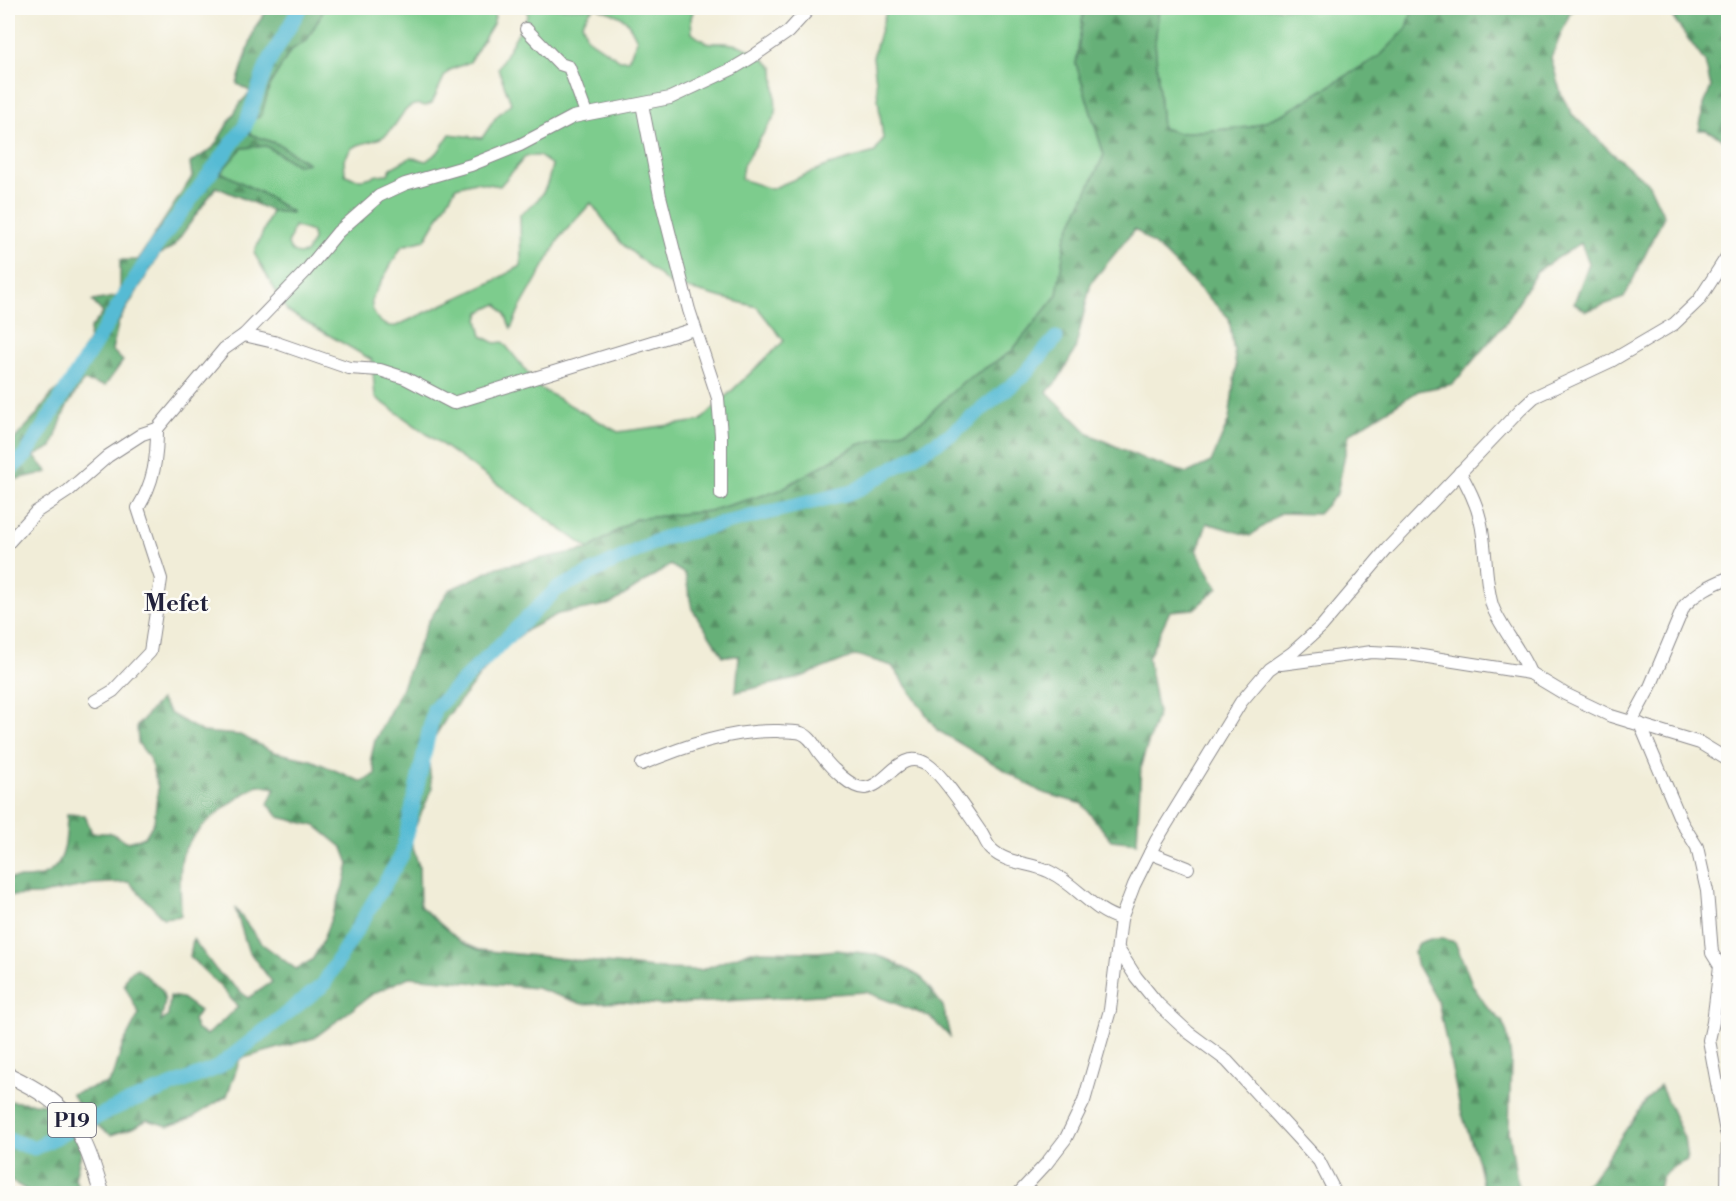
<svg xmlns="http://www.w3.org/2000/svg" width="1736" height="1201" font-family="'Libre Bodoni',serif">
<defs>
<pattern id="forest-firs" width="22" height="20" patternUnits="userSpaceOnUse" patternTransform="scale(1.5)"><rect width="22" height="20" fill="#66b078"/><path d="M5 1l3.5 6h-7zM16 11l3.5 6h-7z" fill="#548f64"/></pattern>
</defs>
<rect width="100%" height="100%" fill="#fdfcf7"/>
<filter id="ink" filterUnits="userSpaceOnUse"><feTurbulence type="fractalNoise" baseFrequency=".0167" numOctaves="2"/><feDisplacementMap in="SourceGraphic" scale="12" xChannelSelector="R" yChannelSelector="G"/><feConvolveMatrix kernelMatrix="1 2 1 2 8 2 1 2 1" color-interpolation-filters="sRGB"/></filter>
<filter id="wash" filterUnits="userSpaceOnUse"><feTurbulence type="fractalNoise" baseFrequency=".008" numOctaves="4" result="noise"/><feDisplacementMap in="SourceGraphic" scale="24" xChannelSelector="R" yChannelSelector="G"/><feGaussianBlur stdDeviation="1.35" result="paint"/><feColorMatrix in="noise" values="0 0 0 0 0 0 0 0 0 0 0 0 0 0 0 0 0 1.4 0 .05"/><feComposite in="paint" operator="in"/></filter>
<g filter="url(#wash)">
<rect width="100%" height="100%" fill="#f1edd8"/>
<!-- grass -->
<g fill="#7dcc8d" stroke="#507764" stroke-width="1.5" fill-rule="evenodd">
<path d="M 325,8 L 496,8 L 490,10 L 495,17 L 493,24 L 470,62 L 450,70 L 445,75 L 432,103 L 425,106 C 405,98 400,123 387,134 C 377,143 362,141 352,148 C 349,151 346,157 344,160 L 345,174 C 364,186 371,173 388,174 L 391,168 L 411,157 L 426,161 L 438,152 L 450,134 L 482,138 L 496,117 L 511,103 L 498,68 L 528,15 L 526,8 L 595,8 L 590,11 L 582,23 L 587,38 L 620,60 L 628,60 L 637,40 C 625,14 624,18 598,8 L 694,8 L 691,18 L 692,33 C 712,49 711,40 733,44 C 748,46 764,58 774,68 L 776,114 L 743,165 L 741,179 L 771,189 L 829,165 L 875,152 L 883,139 L 873,57 L 887,8 L 1084,8 L 1076,64 L 1104,155 L 1066,236 L 1057,295 L 1011,352 L 963,382 L 923,420 L 907,430 L 858,445 L 778,491 L 709,511 L 635,519 L 589,549 L 375,397 L 372,360 L 287,311 L 254,253 L 272,211 L 292,213 L 265,195 L 220,172 L 242,148 L 266,146 L 297,165 L 307,163 L 280,145 L 250,134 L 250,120 L 261,116 L 270,84 L 291,50 L 307,40 ZM 526,156 L 539,156 L 552,165 C 547,191 542,199 520,214 L 521,266 L 490,283 L 396,326 C 380,328 370,313 372,298 L 402,246 L 425,240 L 456,187 L 475,182 L 500,186 ZM 591,203 L 621,243 L 670,284 L 757,307 L 784,341 L 700,421 L 618,432 L 541,389 L 503,342 L 495,343 L 482,336 L 478,320 L 480,312 L 497,304 L 505,314 L 511,329 L 519,310 L 561,236 ZM 294,226 L 312,232 L 313,240 L 306,253 C 297,255 293,254 288,245 Z"/>
<polygon points="1159,8 1413,8 1407,28 1381,55 1285,113 1251,127 1179,133 1162,128 1155,42"/>
</g>
<!-- forest -->
<g fill="url(#forest-firs)" stroke="#44695a" stroke-width="1.5" fill-rule="evenodd">
<polygon points="269,8 325,8 307,40 291,50 270,84 261,116 250,121 250,134 280,145 308,163 297,165 266,146 242,148 221,172 265,195 293,213 272,211 216,187 173,247 159,255 119,321 112,350 123,361 105,386 83,381 66,408 52,447 34,456 48,472 8,481 8,446 35,417 52,394 69,381 68,377 89,339 90,329 103,313 92,301 120,296 120,260 138,260 192,177 190,163 213,148 241,102 251,92 237,84 255,27"/>
<path d="M 1084,8 L 1159,8 L 1155,42 L 1162,128 L 1179,133 L 1251,127 L 1285,113 L 1381,55 L 1407,28 L 1413,8 L 1577,8 L 1570,13 L 1551,58 L 1561,94 L 1572,114 L 1611,152 L 1649,184 L 1664,216 L 1624,298 L 1586,311 L 1574,303 L 1589,263 L 1581,243 L 1537,271 L 1508,320 L 1453,384 L 1418,391 L 1349,434 L 1337,494 L 1318,514 L 1281,513 L 1250,536 L 1207,523 L 1197,552 L 1218,588 L 1194,609 L 1170,611 L 1148,658 L 1158,713 L 1141,765 L 1137,843 L 1111,840 L 1082,804 L 1041,792 L 937,730 L 892,666 L 856,655 L 796,679 L 736,692 L 739,656 L 723,656 L 692,609 L 685,574 L 670,565 L 611,604 L 558,614 L 527,630 L 498,653 L 447,717 L 427,749 L 432,789 L 410,839 L 419,866 L 420,906 L 461,942 L 479,950 L 663,969 L 701,970 L 751,951 L 818,952 L 836,950 L 873,954 L 890,960 L 921,977 L 943,1006 L 950,1037 L 930,1017 L 866,992 L 662,1005 L 624,1002 L 582,1004 L 536,988 L 409,977 L 374,993 L 314,1038 L 240,1059 L 227,1096 L 190,1119 L 168,1126 L 147,1120 L 135,1127 L 111,1135 L 92,1122 L 71,1094 L 108,1083 L 114,1074 L 123,1044 L 139,1014 L 124,984 L 128,974 L 137,968 L 162,990 L 165,1001 L 161,1022 L 168,1016 L 170,996 L 182,998 L 200,1011 L 193,1020 L 197,1030 L 207,1035 L 238,1007 L 220,986 L 190,957 L 193,939 L 216,970 L 248,998 L 272,982 L 248,950 L 235,908 L 261,943 L 296,969 L 312,960 L 321,945 L 345,881 L 349,864 L 343,848 L 316,826 L 279,817 L 268,804 L 275,788 L 258,785 C 235,799 192,828 183,854 C 178,866 181,901 181,916 L 163,918 L 129,882 L 93,884 L 39,895 L 8,896 L 8,878 C 18,878 32,879 41,876 C 68,867 66,836 67,814 L 85,815 L 92,833 L 111,833 L 128,842 L 145,837 L 154,822 L 158,788 L 149,757 L 138,743 L 137,726 L 160,700 L 171,714 L 202,732 L 240,735 L 274,752 L 311,760 L 362,782 L 376,774 L 371,758 L 375,740 L 400,692 L 428,622 L 449,590 L 498,567 L 589,549 L 635,519 L 709,511 L 778,491 L 858,445 L 907,430 L 923,420 L 963,382 L 1011,352 L 1057,295 L 1066,236 L 1104,155 L 1076,64 ZM 1135,229 L 1166,255 L 1229,318 L 1236,366 L 1229,420 L 1211,462 L 1187,473 L 1146,460 L 1089,434 L 1047,392 L 1058,380 L 1075,350 L 1091,283 Z"/>
<polygon points="1673,8 1728,8 1728,142 1706,130 1699,130 1704,105 1711,87 1705,62 1673,18"/>
<polygon points="1430,939 1443,939 1455,942 1473,986 1487,1007 1502,1021 1507,1033 1511,1058 1509,1131 1519,1193 1484,1193 1478,1162 1460,1108 1438,1002 1416,964 1414,952 1419,943"/>
<path d="M 1660,1085 L 1684,1138 L 1687,1160 C 1670,1168 1659,1173 1659,1193 L 1572,1193 L 1591,1180 L 1645,1102 Z"/>
<polygon points="8,1101 45,1104 58,1112 82,1149 75,1178 80,1193 31,1193 8,1179"/>
</g>
<g fill="none" stroke-linecap="round" stroke-linejoin="round">
<!-- river -->
<g stroke="#56bbd4" stroke-width="15">
<polyline points="8,471 25,456 156,246 245,126 267,65 300,8"/>
<polyline points="8,1140 34,1148 117,1107 217,1068 323,985 402,855 434,709 557,589 663,538 853,492 951,434 1022,377 1056,338"/>
</g>
</g>
</g>
<g filter="url(#ink)">
<g fill="none" stroke-linecap="round" stroke-linejoin="round">
<defs>
<g id="minor">
<polyline points="526,29 560,64 569,67 586,113"/>
<polyline points="642,104 660,196 689,310 718,398 721,435 721,494"/>
<polyline points="244,335 274,342 349,368 380,370 405,378 453,403 694,329"/>
<path d="M 1460,472 C 1468,487 1476,502 1480,519 C 1487,547 1484,577 1492,605 C 1499,626 1521,650 1530,673"/>
<polyline points="8,543 36,512 68,491 108,456 142,434 157,429 224,349 244,335 305,272 338,232 379,196 405,184 471,165 520,145 573,117 670,98 732,69 752,57 788,32 810,8"/>
<polyline points="1281,664 1372,652 1409,654 1530,673 1565,694 1611,716 1700,743 1728,760"/>
<path d="M 96,701 L 113,691 L 150,652 L 161,579 L 138,508 C 154,482 157,459 157,429"/>
<path d="M 1631,722 L 1650,687 L 1684,606 C 1697,592 1711,585 1728,578"/>
<polyline points="1640,724 1682,823 1697,847 1707,891 1712,953 1720,966 1713,1022 1709,1040 1726,1132 1727,1133"/>
<path d="M 642,764 C 685,746 730,730 778,731 C 785,732 794,731 801,733 C 812,737 815,748 822,756 C 830,767 852,789 865,788 C 887,786 899,749 925,763 C 940,770 971,818 982,834 C 985,839 987,845 991,849 C 1007,865 1032,862 1050,872 C 1077,885 1092,911 1121,919"/>
<polyline points="1150,853 1188,868"/>
<polyline points="1118,949 1136,977 1158,1004 1188,1032 1227,1061 1319,1161 1336,1194"/>
<polyline points="1018,1194 1046,1164 1066,1138 1084,1101 1110,1010 1121,919 1134,885 1156,841 1241,702 1269,669 1292,653 1322,626 1387,549 1521,409 1534,397 1611,361 1674,324 1699,300 1728,255"/>
<polyline points="1727,1194 1728,1126"/>
</g>
<path id="major" d="M 8,1075 C 72,1105 82,1128 102,1194"/>
</defs>
<!-- minor casing -->
<use href="#minor" stroke="#8a888a" stroke-width="14"/>
<!-- major casing -->
<use href="#major" stroke="#8a888a" stroke-width="17"/>
<!-- minor -->
<use href="#minor" stroke="#fff" stroke-width="12"/>
<!-- major -->
<use href="#major" stroke="#fff" stroke-width="15"/>
</g>
</g>
<g text-anchor="middle" stroke-width="5" stroke-linejoin="round" paint-order="stroke">
<!-- shield labels -->
<rect fill="#fdfcf7" stroke="#646373" stroke-width="1.5" x="48" y="1103" width="48" height="34" rx="4.5"/>
<g font-size="20" font-weight="bold" fill="#22223b">
<text x="72" y="1127">P19</text>
</g>
<!-- quarter labels -->
<g font-size="24" font-weight="bold" fill="#22223b" stroke="#fdfcf7">
<text x="176" y="611">Mefet</text>
</g>
</g>
<!-- margin -->
<rect width="1736" height="1201" fill="none" stroke="#fdfcf7" stroke-width="30"/>
</svg>
